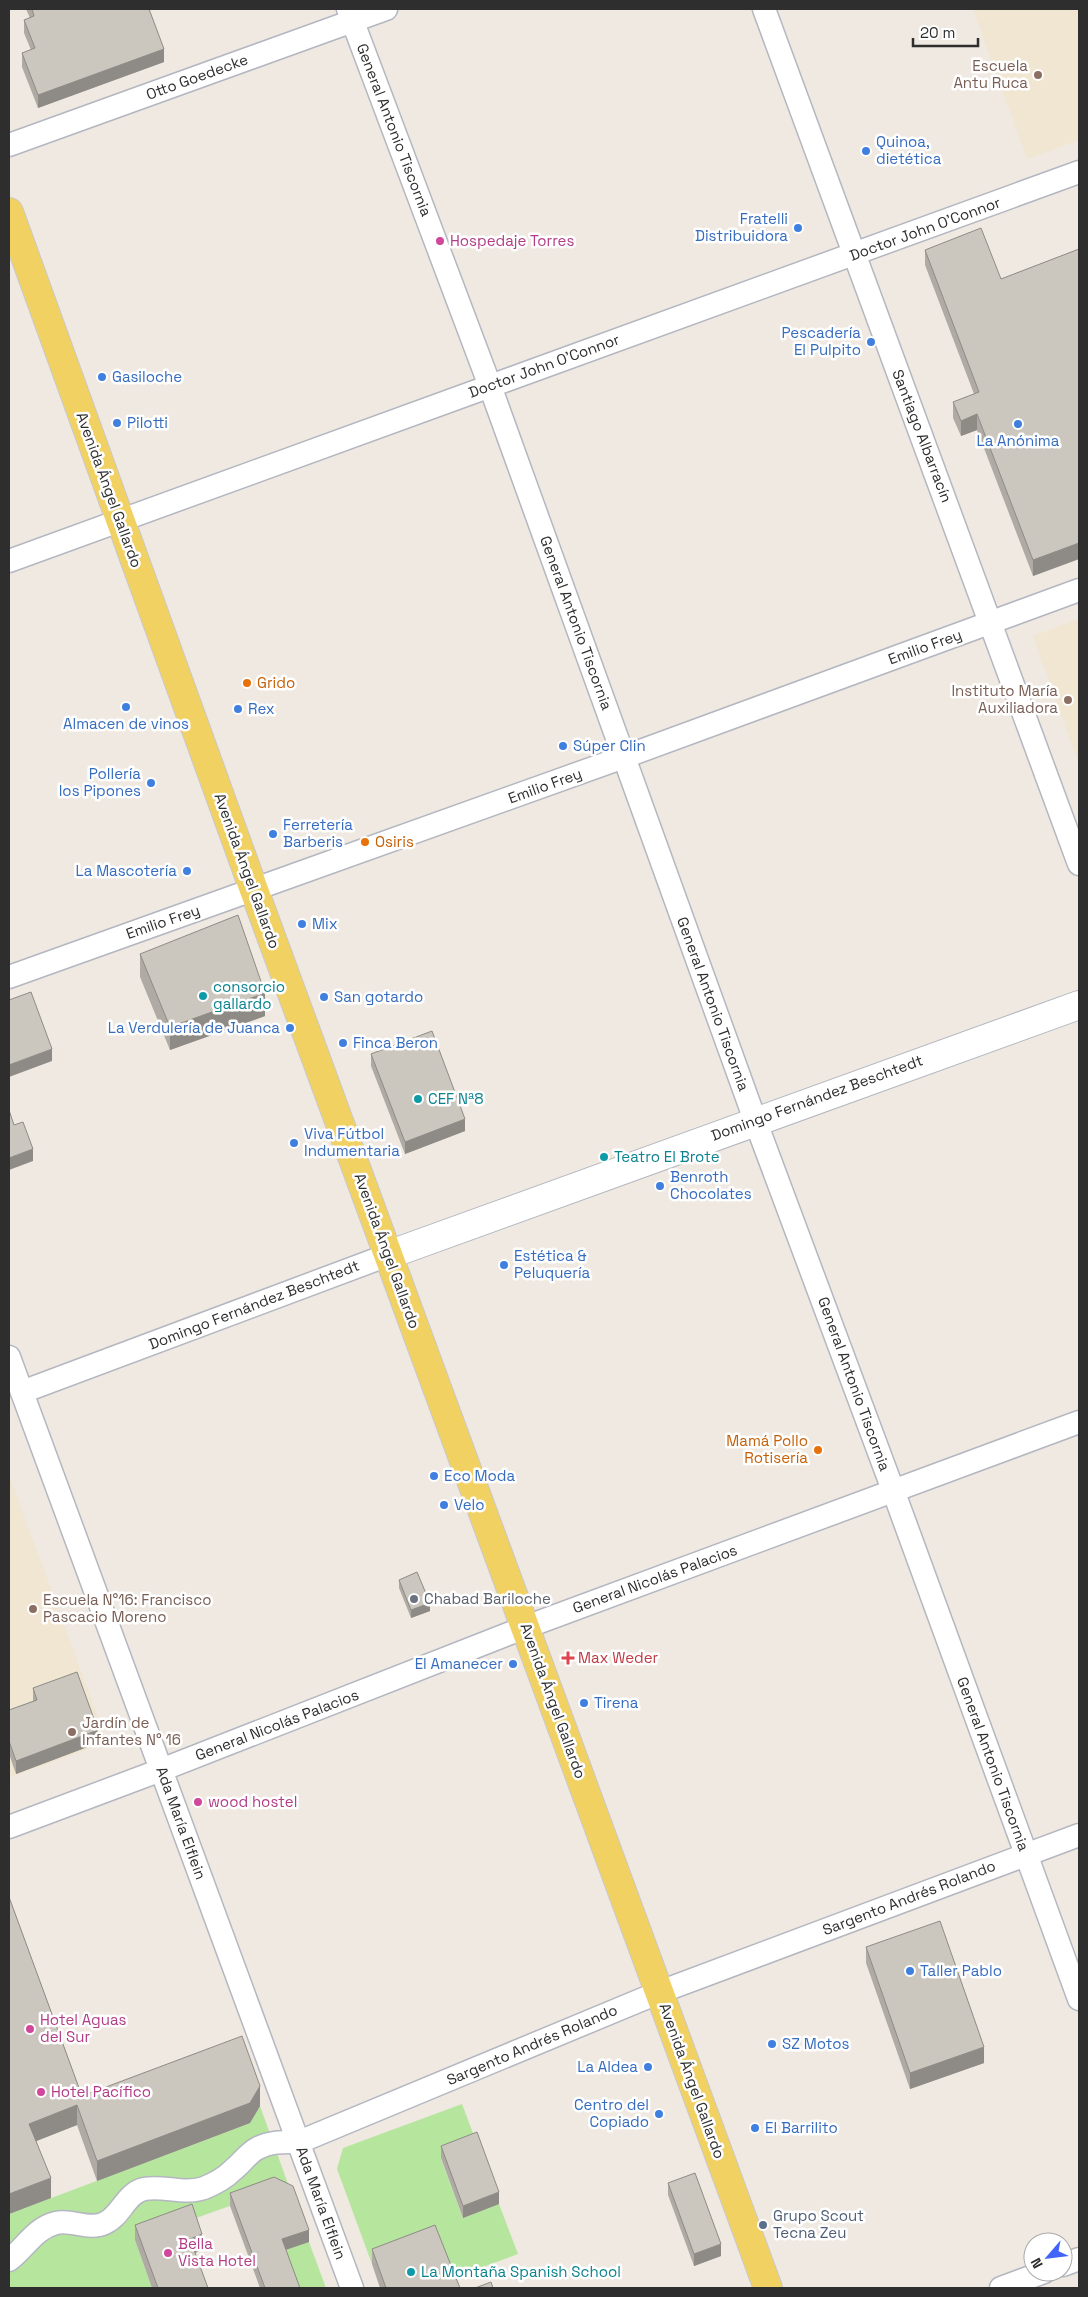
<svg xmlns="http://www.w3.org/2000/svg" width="1088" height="2297" font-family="'Space Grotesk',sans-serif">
<rect width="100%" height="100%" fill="#efe9e1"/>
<!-- education -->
<g fill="#f0e6d1">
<polygon points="973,9 1079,9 1079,140 1027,159"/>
<polygon points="1079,619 1079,764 1033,636"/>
<polygon points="9,1475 107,1742 9,1778"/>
</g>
<!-- green -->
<g fill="#b6e59e">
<polygon points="462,2104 477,2144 441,2159 463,2218 499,2204 518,2254 450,2279 435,2241 372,2264 337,2169 343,2148"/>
<polygon points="260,2106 293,2198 274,2190 135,2240 152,2288 9,2288 9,2214 250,2123"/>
<polygon points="309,2242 326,2288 295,2288 282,2251"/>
</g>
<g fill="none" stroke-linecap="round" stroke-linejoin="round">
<defs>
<g id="minor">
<polyline points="348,9 490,386 755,1120 893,1490 1079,1999"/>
<path d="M 764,9 C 868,294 976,578 1079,864"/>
<polyline points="9,145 386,9"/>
<polyline points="9,561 1079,172"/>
<polyline points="9,977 624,757 1079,590"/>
<polyline points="9,1357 352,2288"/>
<polyline points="22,1392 388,1255"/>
<polyline points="9,1827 161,1770 526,1627 1079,1422"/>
<path d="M 9,2260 C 25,2248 35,2228 56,2223 C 72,2219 89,2231 105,2223 C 121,2216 126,2193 144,2189 C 164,2185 183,2195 204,2188 C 214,2184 225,2178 233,2170 C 242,2163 248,2153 258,2148 C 271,2141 286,2142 299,2142 L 660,1992 L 1079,1835"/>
<polyline points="1063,2265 1079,2259"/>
<polyline points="1001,2288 1044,2272"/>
</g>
<polyline id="tertiary" points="388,1255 1079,1005"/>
<polyline id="primary" points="9,212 254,890 768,2288"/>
</defs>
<!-- minor casing -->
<use href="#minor" stroke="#b4b7c1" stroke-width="25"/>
<!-- tertiary casing -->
<use href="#tertiary" stroke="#b4b7c1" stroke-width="30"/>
<!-- primary casing -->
<use href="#primary" stroke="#c9c9c9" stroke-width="30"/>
<!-- minor -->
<use href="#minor" stroke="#fff" stroke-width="22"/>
<!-- tertiary -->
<use href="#tertiary" stroke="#fff" stroke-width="28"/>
<!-- primary -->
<use href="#primary" stroke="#f2d163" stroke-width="28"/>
</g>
<!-- wall -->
<g fill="#afaba4">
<polygon points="26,9 149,9 164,62 38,108 22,67 22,53 31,50 24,33 24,20 30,18"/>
<polygon points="1079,249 1079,559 1033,576 977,430 961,436 953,418 953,402 974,394 925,265 925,250 1001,279"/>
<polygon points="140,954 265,1016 170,1050 140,977"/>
<polygon points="371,1054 465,1131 405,1154 371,1066"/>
<polygon points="399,1580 430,1611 411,1618 399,1588"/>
<polygon points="33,1688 98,1743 16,1774 9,1754 9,1710 33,1701"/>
<polygon points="9,1897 82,2096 260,2106 250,2123 97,2181 77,2125 36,2141 51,2198 9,2214"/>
<polygon points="866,1947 984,2063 910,2089 866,1963"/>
<polygon points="441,2146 499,2204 463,2218 441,2158"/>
<polygon points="668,2183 721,2256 694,2266 668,2195"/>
<polygon points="230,2193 309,2242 286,2250 300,2288 260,2288 230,2206"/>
<polygon points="135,2225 202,2250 195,2253 208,2288 152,2288 135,2240"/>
<polygon points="372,2249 460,2288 380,2288 372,2264"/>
</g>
<!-- shaded-wall -->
<g fill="#8e8b86">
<polygon points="164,49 164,62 38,108 38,95"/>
<polygon points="977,414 977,430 961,436 961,421"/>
<polygon points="1079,543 1079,559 1033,576 1033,560"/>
<polygon points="265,993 265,1016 170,1050 170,1027"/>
<polygon points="52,1049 52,1061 9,1077 9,1065"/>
<polygon points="465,1119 465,1131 405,1154 405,1142"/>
<polygon points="33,1149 33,1161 9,1170 9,1158"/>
<polygon points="430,1603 430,1611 411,1618 411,1610"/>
<polygon points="98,1730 98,1743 16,1774 16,1761"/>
<polygon points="984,2047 984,2063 910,2089 910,2073"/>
<polygon points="260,2086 260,2106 250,2123 97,2181 97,2161"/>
<polygon points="77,2105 77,2125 29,2144 29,2124"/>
<polygon points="51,2178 51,2198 9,2214 9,2194"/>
<polygon points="499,2192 499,2204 463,2218 463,2206"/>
<polygon points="309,2230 309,2242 282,2251 282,2239"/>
<polygon points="202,2234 202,2250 190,2255 190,2239"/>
<polygon points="721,2244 721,2256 694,2266 694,2254"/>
</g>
<!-- building -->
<g fill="#cbc7bf" stroke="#8e8b86">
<polygon points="32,9 149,9 164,49 38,95 22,53 35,48 24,20 34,16"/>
<polygon points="981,228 1001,279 1079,249 1079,543 1033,560 977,414 961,421 953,402 979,392 925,250"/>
<polygon points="238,915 265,993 170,1027 140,954"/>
<polygon points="31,992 52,1049 9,1065 9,1000"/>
<polygon points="432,1031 465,1119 405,1142 371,1054"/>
<polygon points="9,1110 14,1125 23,1122 33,1149 9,1158"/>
<polygon points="417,1572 430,1603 411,1610 399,1580"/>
<polygon points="77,1672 98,1730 16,1761 9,1741 9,1710 37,1700 33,1688"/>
<polygon points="9,1897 82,2096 242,2036 260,2086 250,2103 97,2161 77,2105 29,2124 51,2178 9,2194"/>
<polygon points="940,1921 984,2047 910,2073 866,1947"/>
<polygon points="477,2132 499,2192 463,2206 441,2146"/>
<polygon points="695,2173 721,2244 694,2254 668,2183"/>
<polygon points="274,2177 293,2186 309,2230 282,2239 300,2288 265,2288 230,2193"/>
<polygon points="192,2204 202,2234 190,2239 208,2288 158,2288 135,2225"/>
<polygon points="435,2225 460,2288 386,2288 372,2249"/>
<polygon points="491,2282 493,2288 475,2288"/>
</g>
<!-- markers -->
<g fill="#8d6e63" stroke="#fff" stroke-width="2">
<circle cx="1038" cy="75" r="5"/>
<circle cx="1068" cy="700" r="5"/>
<circle cx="33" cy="1609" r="5"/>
<circle cx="72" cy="1732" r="5"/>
</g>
<g fill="#3f7fe0" stroke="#fff" stroke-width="2">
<circle cx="866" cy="151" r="5"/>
<circle cx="798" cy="228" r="5"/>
<circle cx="871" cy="342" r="5"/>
<circle cx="102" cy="377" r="5"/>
<circle cx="117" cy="423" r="5"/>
<circle cx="1018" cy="424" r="5"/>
<circle cx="126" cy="707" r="5"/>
<circle cx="238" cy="709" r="5"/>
<circle cx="563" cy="746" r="5"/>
<circle cx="151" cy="783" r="5"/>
<circle cx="273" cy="834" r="5"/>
<circle cx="187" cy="871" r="5"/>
<circle cx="302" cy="924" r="5"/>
<circle cx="324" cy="997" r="5"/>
<circle cx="290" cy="1028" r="5"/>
<circle cx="343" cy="1043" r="5"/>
<circle cx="294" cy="1143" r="5"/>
<circle cx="660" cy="1186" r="5"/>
<circle cx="504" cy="1265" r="5"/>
<circle cx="434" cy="1476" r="5"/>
<circle cx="444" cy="1505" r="5"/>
<circle cx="513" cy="1664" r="5"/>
<circle cx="584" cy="1703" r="5"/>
<circle cx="910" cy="1971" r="5"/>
<circle cx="772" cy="2044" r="5"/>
<circle cx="648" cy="2067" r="5"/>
<circle cx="659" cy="2114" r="5"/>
<circle cx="755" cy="2128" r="5"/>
</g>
<g fill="#d1479c" stroke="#fff" stroke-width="2">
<circle cx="440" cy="241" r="5"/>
<circle cx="198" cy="1802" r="5"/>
<circle cx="30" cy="2029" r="5"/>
<circle cx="41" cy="2092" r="5"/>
<circle cx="168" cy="2253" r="5"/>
</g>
<g fill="#e8710a" stroke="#fff" stroke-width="2">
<circle cx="247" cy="683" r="5"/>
<circle cx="365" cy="842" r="5"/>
<circle cx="818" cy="1450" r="5"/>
</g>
<g fill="#0f9aa8" stroke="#fff" stroke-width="2">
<circle cx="203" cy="996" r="5"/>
<circle cx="418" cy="1099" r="5"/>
<circle cx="604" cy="1157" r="5"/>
<circle cx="411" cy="2272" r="5"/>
</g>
<circle fill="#6b7280" stroke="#fff" stroke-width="2" cx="414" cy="1599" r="5"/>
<path fill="#e0444e" stroke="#fff" stroke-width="2" d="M565.5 1650.5h5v5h5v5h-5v5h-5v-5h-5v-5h5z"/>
<circle fill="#5c6f8a" stroke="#fff" stroke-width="2" cx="763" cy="2225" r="5"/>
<g text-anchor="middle" stroke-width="5" stroke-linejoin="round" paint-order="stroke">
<!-- education labels -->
<g font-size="15" fill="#785e54" stroke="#fff" text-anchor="end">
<text x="1028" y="71">Escuela<tspan x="1028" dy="17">Antu Ruca</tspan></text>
<text x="1058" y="696">Instituto María<tspan x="1058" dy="17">Auxiliadora</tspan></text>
<text x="43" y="1605" text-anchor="start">Escuela N°16: Francisco<tspan x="43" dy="17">Pascacio Moreno</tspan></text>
<text x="82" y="1728" text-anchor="start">Jardín de<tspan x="82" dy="17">Infantes N° 16</tspan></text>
</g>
<!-- street labels -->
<g font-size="15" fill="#2e2e2e" stroke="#fff">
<text transform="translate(197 77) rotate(-20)" y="5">Otto Goedecke</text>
<text transform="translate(394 130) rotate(69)" y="5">General Antonio Tiscornia</text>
<text transform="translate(925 229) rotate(-20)" y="5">Doctor John O'Connor</text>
<text transform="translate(544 366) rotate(-20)" y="5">Doctor John O'Connor</text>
<text transform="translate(922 436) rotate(69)" y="5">Santiago Albarracín</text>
<text transform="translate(109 490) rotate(70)" y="5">Avenida Ángel Gallardo</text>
<text transform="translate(576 623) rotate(70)" y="5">General Antonio Tiscornia</text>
<text transform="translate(925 647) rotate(-20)" y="5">Emilio Frey</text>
<text transform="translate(545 786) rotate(-20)" y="5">Emilio Frey</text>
<text transform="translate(247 871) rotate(70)" y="5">Avenida Ángel Gallardo</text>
<text transform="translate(163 922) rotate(-19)" y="5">Emilio Frey</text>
<text transform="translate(713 1004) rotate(70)" y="5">General Antonio Tiscornia</text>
<text transform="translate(817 1098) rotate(-20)" y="5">Domingo Fernández Beschtedt</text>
<text transform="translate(387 1251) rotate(70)" y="5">Avenida Ángel Gallardo</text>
<text transform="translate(254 1305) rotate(-21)" y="5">Domingo Fernández Beschtedt</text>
<text transform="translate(854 1384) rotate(70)" y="5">General Antonio Tiscornia</text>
<text transform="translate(655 1579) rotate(-20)" y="5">General Nicolás Palacios</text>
<text transform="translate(553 1701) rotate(70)" y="5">Avenida Ángel Gallardo</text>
<text transform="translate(277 1725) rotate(-21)" y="5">General Nicolás Palacios</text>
<text transform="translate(993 1764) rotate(70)" y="5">General Antonio Tiscornia</text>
<text transform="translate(181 1823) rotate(70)" y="5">Ada María Elflein</text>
<text transform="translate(909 1898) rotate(-21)" y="5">Sargento Andrés Rolando</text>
<text transform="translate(532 2045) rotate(-23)" y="5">Sargento Andrés Rolando</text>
<text transform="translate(692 2081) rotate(70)" y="5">Avenida Ángel Gallardo</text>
<text transform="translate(321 2203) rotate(70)" y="5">Ada María Elflein</text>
</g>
<!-- shop labels -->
<g font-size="15" fill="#366cbe" stroke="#fff" text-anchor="start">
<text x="876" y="147">Quinoa,<tspan x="876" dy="17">dietética</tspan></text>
<text x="788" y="224" text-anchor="end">Fratelli<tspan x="788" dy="17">Distribuidora</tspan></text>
<text x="861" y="338" text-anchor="end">Pescadería<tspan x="861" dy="17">El Pulpito</tspan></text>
<text x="112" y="382">Gasiloche</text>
<text x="127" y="428">Pilotti</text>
<text x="1018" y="446" text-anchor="middle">La Anónima</text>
<text x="248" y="714">Rex</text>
<text x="126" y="729" text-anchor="middle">Almacen de vinos</text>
<text x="573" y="751">Súper Clin</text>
<text x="141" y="779" text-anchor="end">Pollería<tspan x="141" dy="17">los Pipones</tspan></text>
<text x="283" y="830">Ferretería<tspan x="283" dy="17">Barberis</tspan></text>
<text x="177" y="876" text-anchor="end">La Mascotería</text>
<text x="312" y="929">Mix</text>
<text x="334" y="1002">San gotardo</text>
<text x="280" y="1033" text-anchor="end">La Verdulería de Juanca</text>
<text x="353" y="1048">Finca Beron</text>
<text x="304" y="1139">Viva Fútbol<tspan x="304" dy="17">Indumentaria</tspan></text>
<text x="670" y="1182">Benroth<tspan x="670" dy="17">Chocolates</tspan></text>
<text x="514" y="1261">Estética &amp;<tspan x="514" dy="17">Peluquería</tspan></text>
<text x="444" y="1481">Eco Moda</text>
<text x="454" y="1510">Velo</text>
<text x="503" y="1669" text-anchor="end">El Amanecer</text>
<text x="594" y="1708">Tirena</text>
<text x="920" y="1976">Taller Pablo</text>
<text x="782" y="2049">SZ Motos</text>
<text x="638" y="2072" text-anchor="end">La Aldea</text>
<text x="649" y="2110" text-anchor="end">Centro del<tspan x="649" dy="17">Copiado</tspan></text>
<text x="765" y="2133">El Barrilito</text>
</g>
<!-- hotel labels -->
<g font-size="15" fill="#b23c85" stroke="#fff" text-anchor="start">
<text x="450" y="246">Hospedaje Torres</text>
<text x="208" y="1807">wood hostel</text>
<text x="40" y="2025">Hotel Aguas<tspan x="40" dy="17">del Sur</tspan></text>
<text x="51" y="2097">Hotel Pacífico</text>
<text x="178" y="2249">Bella<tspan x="178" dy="17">Vista Hotel</tspan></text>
</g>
<!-- food labels -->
<g font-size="15" fill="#c56008" stroke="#fff" text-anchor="start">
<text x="257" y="688">Grido</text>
<text x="375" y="847">Osiris</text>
<text x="808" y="1446" text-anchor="end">Mamá Pollo<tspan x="808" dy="17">Rotisería</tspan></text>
</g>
<!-- culture labels -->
<g font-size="15" fill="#0d838f" stroke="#fff" text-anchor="start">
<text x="213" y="992">consorcio<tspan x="213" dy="17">gallardo</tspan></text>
<text x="428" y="1104">CEF Nª8</text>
<text x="614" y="1162">Teatro El Brote</text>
<text x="421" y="2277">La Montaña Spanish School</text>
</g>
<!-- worship labels -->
<g font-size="15" fill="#5b616d" stroke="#fff" text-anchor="start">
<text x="424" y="1604">Chabad Bariloche</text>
</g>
<!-- health labels -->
<g font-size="15" fill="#be3a42" stroke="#fff" text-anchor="start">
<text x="578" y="1663">Max Weder</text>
</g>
<!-- service labels -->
<g font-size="15" fill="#4e5e75" stroke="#fff" text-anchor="start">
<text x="773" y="2221">Grupo Scout<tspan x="773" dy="17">Tecna Zeu</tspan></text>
</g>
</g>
<!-- border -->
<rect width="1088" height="2297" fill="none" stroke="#2e2e2e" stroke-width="20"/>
<!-- north arrow -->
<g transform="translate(1048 2257) rotate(242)"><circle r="24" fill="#ffffff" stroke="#ababab"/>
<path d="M0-4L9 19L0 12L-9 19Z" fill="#4264fb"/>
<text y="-8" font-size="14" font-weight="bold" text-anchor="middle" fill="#2e2e2e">N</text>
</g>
<!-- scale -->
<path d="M913 38v8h65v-8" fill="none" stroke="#2e2e2e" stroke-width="2.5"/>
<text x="920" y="38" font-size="15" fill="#2e2e2e" stroke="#ffffff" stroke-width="4" paint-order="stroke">20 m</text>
</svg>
